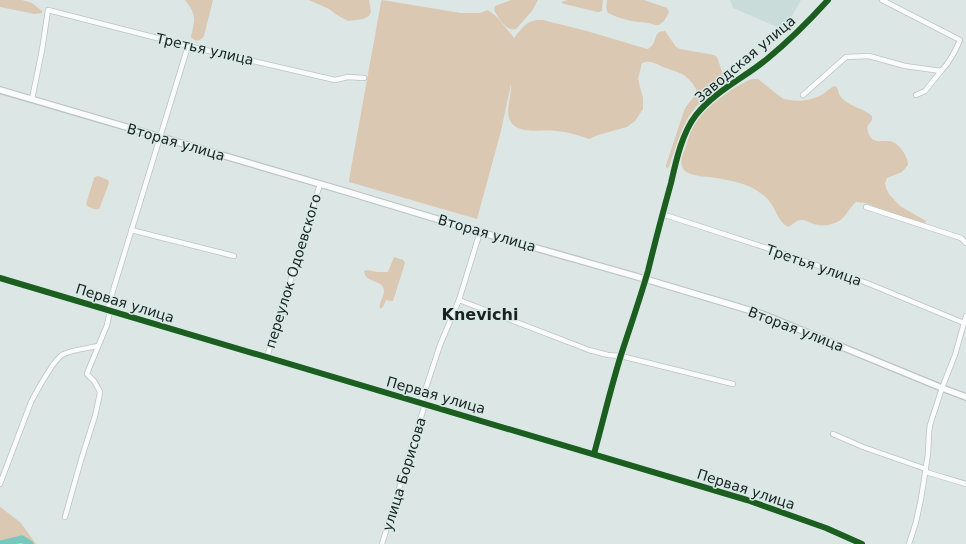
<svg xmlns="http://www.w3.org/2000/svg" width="966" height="544" font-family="'DejaVu Sans',sans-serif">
<rect width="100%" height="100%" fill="#dce6e4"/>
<!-- built -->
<polygon fill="#c9dcd9" points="730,0 801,0 784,30 733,8"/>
<!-- green -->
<g fill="#dbc8b3">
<polygon points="0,0 22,0 32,3 42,11 42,13 35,14 0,7"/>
<path d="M 185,0 L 213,0 L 204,36 C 200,41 195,43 191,37 C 195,19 197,15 185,0 Z"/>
<polygon points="309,0 369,0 371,11 369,16 363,19 348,21 337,15 329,9"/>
<path d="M 382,0 L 461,13 L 480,13 L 488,10 L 497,17 L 514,38 C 523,27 527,19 543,20 L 587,31 L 647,49 C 659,45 651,31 665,31 L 676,47 L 680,49 L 714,55 L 717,57 L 725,80 L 725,83 C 716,90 706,97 698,105 C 682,121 677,145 669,166 L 668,168 L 666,167 L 666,165 L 684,111 C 686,104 698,96 696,89 C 696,88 693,85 693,84 C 683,72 679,73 666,68 C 657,65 652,59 642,63 L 638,79 L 643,98 L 643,109 L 635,121 L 627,127 L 598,135 L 589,139 C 578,135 568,132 556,131 C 542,129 515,136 509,118 C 506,107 512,95 511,84 L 501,131 L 477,219 L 349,182 L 350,174 L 381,2 Z"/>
<path d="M 511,0 L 538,0 L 532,11 L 516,29 C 506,32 498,17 494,10 L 495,6 Z"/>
<polygon points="568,0 603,0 602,11 598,12 564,4 561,2"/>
<polygon points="607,0 644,0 667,8 669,12 664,21 659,25 656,25 648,23 631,21 617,17 608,13 606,8"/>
<path d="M 752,79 L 758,79 L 782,98 C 794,103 812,101 823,94 C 827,91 830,88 834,86 L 837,87 C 838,90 839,95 841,97 C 846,105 865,109 872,116 L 872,120 L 867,127 C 869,138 872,142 883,141 C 886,141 888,141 890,141 C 899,143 908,156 908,165 L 902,172 L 887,178 L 885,183 L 886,188 L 889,194 L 900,206 L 926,221 L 925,223 L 903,217 L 865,203 L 856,202 C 849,208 846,217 839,221 C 830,226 820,227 811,223 C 808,222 805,220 802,220 C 798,219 792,225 788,227 C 780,223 777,213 772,205 C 769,200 764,195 759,192 C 749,184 729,180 716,178 C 706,176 691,177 684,170 C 679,164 682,155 685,149 C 688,141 690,131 695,124 C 704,108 735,85 752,79 Z"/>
<path d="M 98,176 L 108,180 L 109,183 L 100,207 L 99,209 C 95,210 88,208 86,204 L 94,178 L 95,177 Z"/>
<path d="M 394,257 L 403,260 L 405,263 L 393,301 L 391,301 L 386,300 L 383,307 L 380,309 C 378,302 387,294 383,287 C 379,280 365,282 364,271 L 368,270 L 377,272 L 388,272 Z"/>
<polygon points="0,507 20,522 36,544 0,544"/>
</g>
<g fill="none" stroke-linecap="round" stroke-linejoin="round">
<!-- river -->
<polyline stroke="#76c7be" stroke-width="7" points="0,544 22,539 30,544"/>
<defs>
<g id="minor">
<path d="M 803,95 L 846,57 L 869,56 L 905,66 L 941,71 C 950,62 955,52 960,40 L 882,0"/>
<polyline points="916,95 925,91 941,71"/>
<polyline points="32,99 42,50 48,10 188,46 335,80 348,77 364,78"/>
<polyline points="866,207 961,238 966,243"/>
<polyline points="662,214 776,251 867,283 964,323"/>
<polyline points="131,230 234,256"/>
<polyline points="0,278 747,500 826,528 862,544"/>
<polyline points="459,300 589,350 608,355 621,356 733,384"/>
<polyline points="107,310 188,46"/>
<polyline points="267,357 320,184"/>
<polyline points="421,403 440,345 459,300 480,232"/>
<polyline points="833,434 863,447 926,469"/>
<path d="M 594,454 C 603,421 611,387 621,355 C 630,327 640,299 648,271 C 655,242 663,212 671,183 C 676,161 682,133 696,115 C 715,91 744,78 767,59 C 789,41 809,21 828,0"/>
<polyline points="926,472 966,484"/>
<path d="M 0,484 L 31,402 C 37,391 52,362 62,355 C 70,350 89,348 98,346"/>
<polyline points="65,517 81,460 95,416 99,398 100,392 98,388 94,381 87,374 88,371 107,325 110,311"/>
<polyline points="382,544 425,404"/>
<polyline points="909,544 916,522 921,499 928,454 929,432 930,425 942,388 955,355 966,316"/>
</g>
<polyline id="major" points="0,90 344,191 480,232 645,279 762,314 942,388 966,397"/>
</defs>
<!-- minor casing -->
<use href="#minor" stroke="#bcc4c3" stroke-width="6"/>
<!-- major casing -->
<use href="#major" stroke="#bcc4c3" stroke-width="8"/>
<!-- minor -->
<use href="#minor" stroke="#fafbfb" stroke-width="4.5"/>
<!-- major -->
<use href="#major" stroke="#fafbfb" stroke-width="5.5"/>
<defs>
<g id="cycleway">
<polyline points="0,278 747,500 826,528 862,544"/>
<path d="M 594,454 C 603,421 611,387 621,355 C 630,327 640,299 648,271 C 655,242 663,212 671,183 C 676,161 682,133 696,115 C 715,91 744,78 767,59 C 789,41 809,21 828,0"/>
</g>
</defs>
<!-- cycleway casing -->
<use href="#cycleway" stroke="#d8eae7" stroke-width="8"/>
<!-- cycleway -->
<use href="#cycleway" stroke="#1b5e20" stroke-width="6"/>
</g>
<g text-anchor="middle" stroke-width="3" stroke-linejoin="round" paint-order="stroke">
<!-- street labels -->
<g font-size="14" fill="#1a2120" stroke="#d8eae7">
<text transform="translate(205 49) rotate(13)" y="5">Третья улица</text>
<text transform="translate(745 59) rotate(-40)" y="5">Заводская улица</text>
<text transform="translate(176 142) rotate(16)" y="5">Вторая улица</text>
<text transform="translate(487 233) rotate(16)" y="5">Вторая улица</text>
<text transform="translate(814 265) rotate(19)" y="5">Третья улица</text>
<text transform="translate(293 271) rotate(-73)" y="5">переулок Одоевского</text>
<text transform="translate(125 303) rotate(17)" y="5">Первая улица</text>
<text transform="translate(796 329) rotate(21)" y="5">Вторая улица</text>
<text transform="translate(436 395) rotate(16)" y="5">Первая улица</text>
<text transform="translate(404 474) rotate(-73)" y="5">улица Борисова</text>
<text transform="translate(746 489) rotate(18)" y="5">Первая улица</text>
</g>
<!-- quarter labels -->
<g font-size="16" font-weight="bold" fill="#1a2120" stroke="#d8eae7">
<text x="480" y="320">Knevichi</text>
</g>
</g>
</svg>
